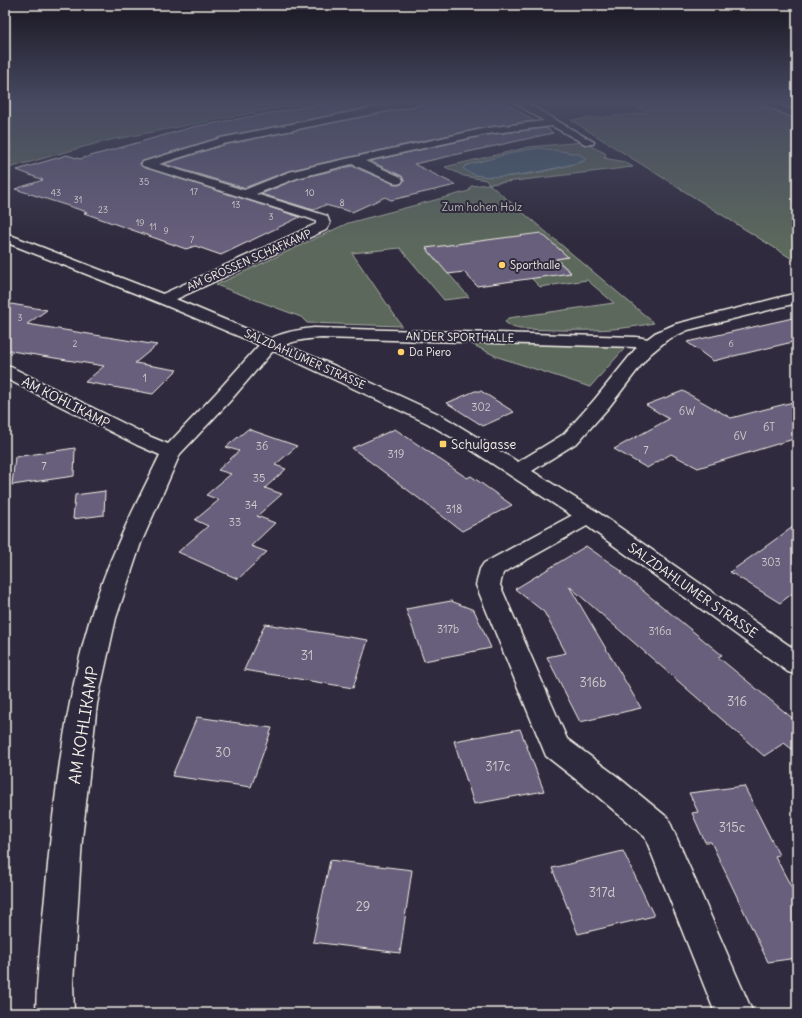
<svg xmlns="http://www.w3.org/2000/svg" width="802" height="1018" font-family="Delius,sans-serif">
<rect width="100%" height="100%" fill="#2f2a3d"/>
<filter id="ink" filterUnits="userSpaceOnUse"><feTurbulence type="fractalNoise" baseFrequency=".025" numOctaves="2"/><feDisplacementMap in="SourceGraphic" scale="8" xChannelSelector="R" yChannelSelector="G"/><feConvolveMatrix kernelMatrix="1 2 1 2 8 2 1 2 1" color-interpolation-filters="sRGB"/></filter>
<g filter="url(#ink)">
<!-- green -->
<g fill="#5c675c" stroke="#a8aca2" fill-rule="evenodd">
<polygon points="5,102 309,102 105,141 5,169"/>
<polygon points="628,102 749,102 797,123 797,262 571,120 648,113"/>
<path d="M 582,142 L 605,153 L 606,156 L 604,158 L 625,162 L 633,167 L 489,184 L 654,323 C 608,333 566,330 520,329 L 512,327 L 505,322 L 508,318 L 614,303 L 587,280 L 540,287 L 531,278 L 571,272 L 556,259 L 568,257 L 426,248 L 469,297 L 444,300 L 400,248 L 352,253 L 402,326 L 307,323 L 301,317 L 216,285 L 348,223 L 469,191 L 471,186 L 489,184 L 486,180 L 464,176 L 445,167 L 529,147 ZM 559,151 L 579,154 L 585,158 L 584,161 C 549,171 512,180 475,175 L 467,165 L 483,161 Z"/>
<polygon points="467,342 621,346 624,349 590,387 498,357"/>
</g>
<!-- water -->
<path fill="#486170" stroke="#8d9ba0" d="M 539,148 L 579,154 L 585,158 L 584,161 C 561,167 480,189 463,168 L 467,165 L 520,151 Z"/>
<!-- building -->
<g fill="#685f7c" stroke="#f4f1e8">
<polygon points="333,102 396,102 221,137 143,161 140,163 143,167 300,217 221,255 195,246 186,249 84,213 87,212 15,189 43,180 17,170 67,155 80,159 193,127"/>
<polygon points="423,102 505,102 534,121 487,127 314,165 288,171 244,188 164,164 223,145 417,106"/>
<polygon points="546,128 553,133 414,164 456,185 391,200 385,197 352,212 325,205 314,210 261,194 297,179 352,166 397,185 401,184 404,181 402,176 370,161 487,135"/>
<polygon points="541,233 568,257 556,259 571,273 477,286 464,272 448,274 426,248"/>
<polygon points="5,303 47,310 27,324 157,345 135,363 177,370 153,394 85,382 104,366 5,350"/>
<polygon points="797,317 797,341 713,361 687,342"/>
<polygon points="475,391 481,391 514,412 483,426 447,403"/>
<polygon points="683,391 731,418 797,401 797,438 698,468 671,454 647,468 614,449 669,419 646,405"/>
<polygon points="248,429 297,446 275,465 286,469 265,488 282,494 257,516 275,523 251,546 267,552 238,579 178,552 208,526 195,520 219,500 206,495 231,474 218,470 239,451 226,447"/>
<polygon points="395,429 467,478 471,476 512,505 462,531 352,448"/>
<polygon points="75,448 74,476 12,485 15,457"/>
<polygon points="105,491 104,515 73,519 75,495"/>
<polygon points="797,524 797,590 780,603 730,572"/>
<polygon points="586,546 623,572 621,573 722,655 718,657 797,722 797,753 784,743 764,756 569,586 641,708 580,722 547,657 566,653 544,612 515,589"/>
<polygon points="451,601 474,610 491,648 424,661 406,609"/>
<polygon points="265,624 368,640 353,688 244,670"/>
<polygon points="197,717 272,728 251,787 172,776"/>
<polygon points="520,729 544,791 474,804 454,741"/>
<polygon points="744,786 779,855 775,856 797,898 797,958 768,962 711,842 705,842 692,813 698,812 689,793"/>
<polygon points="623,851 654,916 578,934 552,868"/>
<polygon points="330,860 412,870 400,953 313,942"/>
</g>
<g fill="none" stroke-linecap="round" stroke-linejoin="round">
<defs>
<g id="minor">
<polygon points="403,102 422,102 417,105 223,144 159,164 244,190 289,172 314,166 487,128 544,121 514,102 525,102 594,142 593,144 585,144 552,126 487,134 365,161 401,177 403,180 401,183 397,184 352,164 297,178 256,194 327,216 330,224 326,230 170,302 164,304 158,302 156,299 158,296 316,224 316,221 308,218 143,166 141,164 143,162 221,138"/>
<polygon points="760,102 773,102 797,112 797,119 762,104"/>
<path d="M 314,328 L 636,337 L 655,340 L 657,344 L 655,348 L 649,349 L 636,347 L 322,338 C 303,339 287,341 271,353 L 230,401 L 180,454 L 141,543 L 116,618 L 97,704 L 82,839 L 73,983 L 74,1013 L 36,1013 C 37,971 42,929 46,886 C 54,797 65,705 90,619 C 107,561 134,508 160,455 L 137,445 L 5,378 L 5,366 L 11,367 L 151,437 L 168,444 L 216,393 L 259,345 C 275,334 294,330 314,328 Z"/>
<polygon points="588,509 596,511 599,516 596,521 503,573 500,585 567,739 618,777 668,818 753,1013 715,1013 645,837 596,795 546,756 476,585 480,569 484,563 580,511"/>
</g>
<polygon id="major" points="5,233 173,298 335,366 441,415 518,462 564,434 595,399 637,347 655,333 676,324 797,293 797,303 688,330 667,340 649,355 609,407 578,442 532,471 596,511 797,651 797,675 788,672 580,521 453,438 427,423 269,349 162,304 5,242"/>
</defs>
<!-- minor casing -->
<use href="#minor" stroke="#f4f1e8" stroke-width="3"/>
<!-- major casing -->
<use href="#major" stroke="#f4f1e8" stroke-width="3"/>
<!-- minor -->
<use href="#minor" fill="#2f2a3d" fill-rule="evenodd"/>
<!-- major -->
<use href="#major" fill="#2f2a3d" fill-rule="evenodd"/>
</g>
</g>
<!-- sky -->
<linearGradient id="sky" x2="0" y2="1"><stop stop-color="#1a1722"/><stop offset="0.42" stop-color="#474a62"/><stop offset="1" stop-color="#474a62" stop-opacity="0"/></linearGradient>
<rect width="802" height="244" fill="url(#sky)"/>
<!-- markers -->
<g fill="#ffd166" stroke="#2f2a3d" stroke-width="1.5">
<circle cx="502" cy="265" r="4"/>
<circle cx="401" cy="352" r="4"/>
<rect x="439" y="440" width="8" height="8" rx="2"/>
</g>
<g text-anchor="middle" stroke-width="4" stroke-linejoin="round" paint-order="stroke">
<!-- far-number labels -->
<g font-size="9" fill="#d1cccd">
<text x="144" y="185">35</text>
<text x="194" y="195">17</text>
<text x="56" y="196">43</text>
<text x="310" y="196">10</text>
<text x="78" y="203">31</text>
<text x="342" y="206">8</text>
<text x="236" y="208">13</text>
<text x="103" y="213">23</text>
<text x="271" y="220">3</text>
<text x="140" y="226">19</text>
<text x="153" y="230">11</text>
<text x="166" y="234">9</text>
<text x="192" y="243">7</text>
<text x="20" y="321">3</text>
<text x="75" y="347">2</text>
<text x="731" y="347">6</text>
</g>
<!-- far-park labels -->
<g font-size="11" fill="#b7bab0" stroke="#2f2a3d">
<text x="482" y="211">Zum hohen Holz</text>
</g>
<!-- far-street labels -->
<g font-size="11" fill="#f4f1e8" stroke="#2f2a3d">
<text transform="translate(249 260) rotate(-24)" y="4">AM GROSSEN SCHAFKAMP</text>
<text transform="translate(460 337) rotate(1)" y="4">AN DER SPORTHALLE</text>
<text transform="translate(305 359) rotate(24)" y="4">SALZDAHLUMER STRASSE</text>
</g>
<!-- far-poi labels -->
<g font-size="11" fill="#f4f1e8" stroke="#2f2a3d" text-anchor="start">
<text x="510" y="269">Sporthalle</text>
<text x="409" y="356">Da Piero</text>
</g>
<!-- number labels -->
<g font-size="11" fill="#d1cccd">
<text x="145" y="382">1</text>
<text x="481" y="411">302</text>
<text x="687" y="415">6W</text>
<text x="769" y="431">6T</text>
<text x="740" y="440">6V</text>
<text x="262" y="450">36</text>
<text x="646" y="454">7</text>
<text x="396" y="458">319</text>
<text x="44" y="470">7</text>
<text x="259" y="482">35</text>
<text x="251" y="509">34</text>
<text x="454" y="513">318</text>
<text x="235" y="526">33</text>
<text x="771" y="566">303</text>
<text x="448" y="633">317b</text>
<text x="660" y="635">316a</text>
</g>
<!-- street labels -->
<g font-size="13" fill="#f4f1e8" stroke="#2f2a3d">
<text transform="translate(66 402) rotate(27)" y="5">AM KOHLIKAMP</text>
<text transform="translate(693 590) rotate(35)" y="5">SALZDAHLUMER STRASSE</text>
</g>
<!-- poi labels -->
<g font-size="13" fill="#f4f1e8" stroke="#2f2a3d" text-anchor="start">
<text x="451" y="449">Schulgasse</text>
</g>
<!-- near-number labels -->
<g font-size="13" fill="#d1cccd">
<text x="307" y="660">31</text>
<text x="593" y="687">316b</text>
<text x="737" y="706">316</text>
<text x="223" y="757">30</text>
<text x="498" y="771">317c</text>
<text x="732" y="832">315c</text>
<text x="602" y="897">317d</text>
<text x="363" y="911">29</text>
</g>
<!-- near-street labels -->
<g font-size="16" fill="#f4f1e8" stroke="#2f2a3d">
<text transform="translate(83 725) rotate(-81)" y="6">AM KOHLIKAMP</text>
</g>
</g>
<!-- margin -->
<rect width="802" height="1018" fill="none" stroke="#2f2a3d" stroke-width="20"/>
<rect x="10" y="10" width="782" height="998" fill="none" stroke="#f4f1e8" stroke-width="1.5" filter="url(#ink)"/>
</svg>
